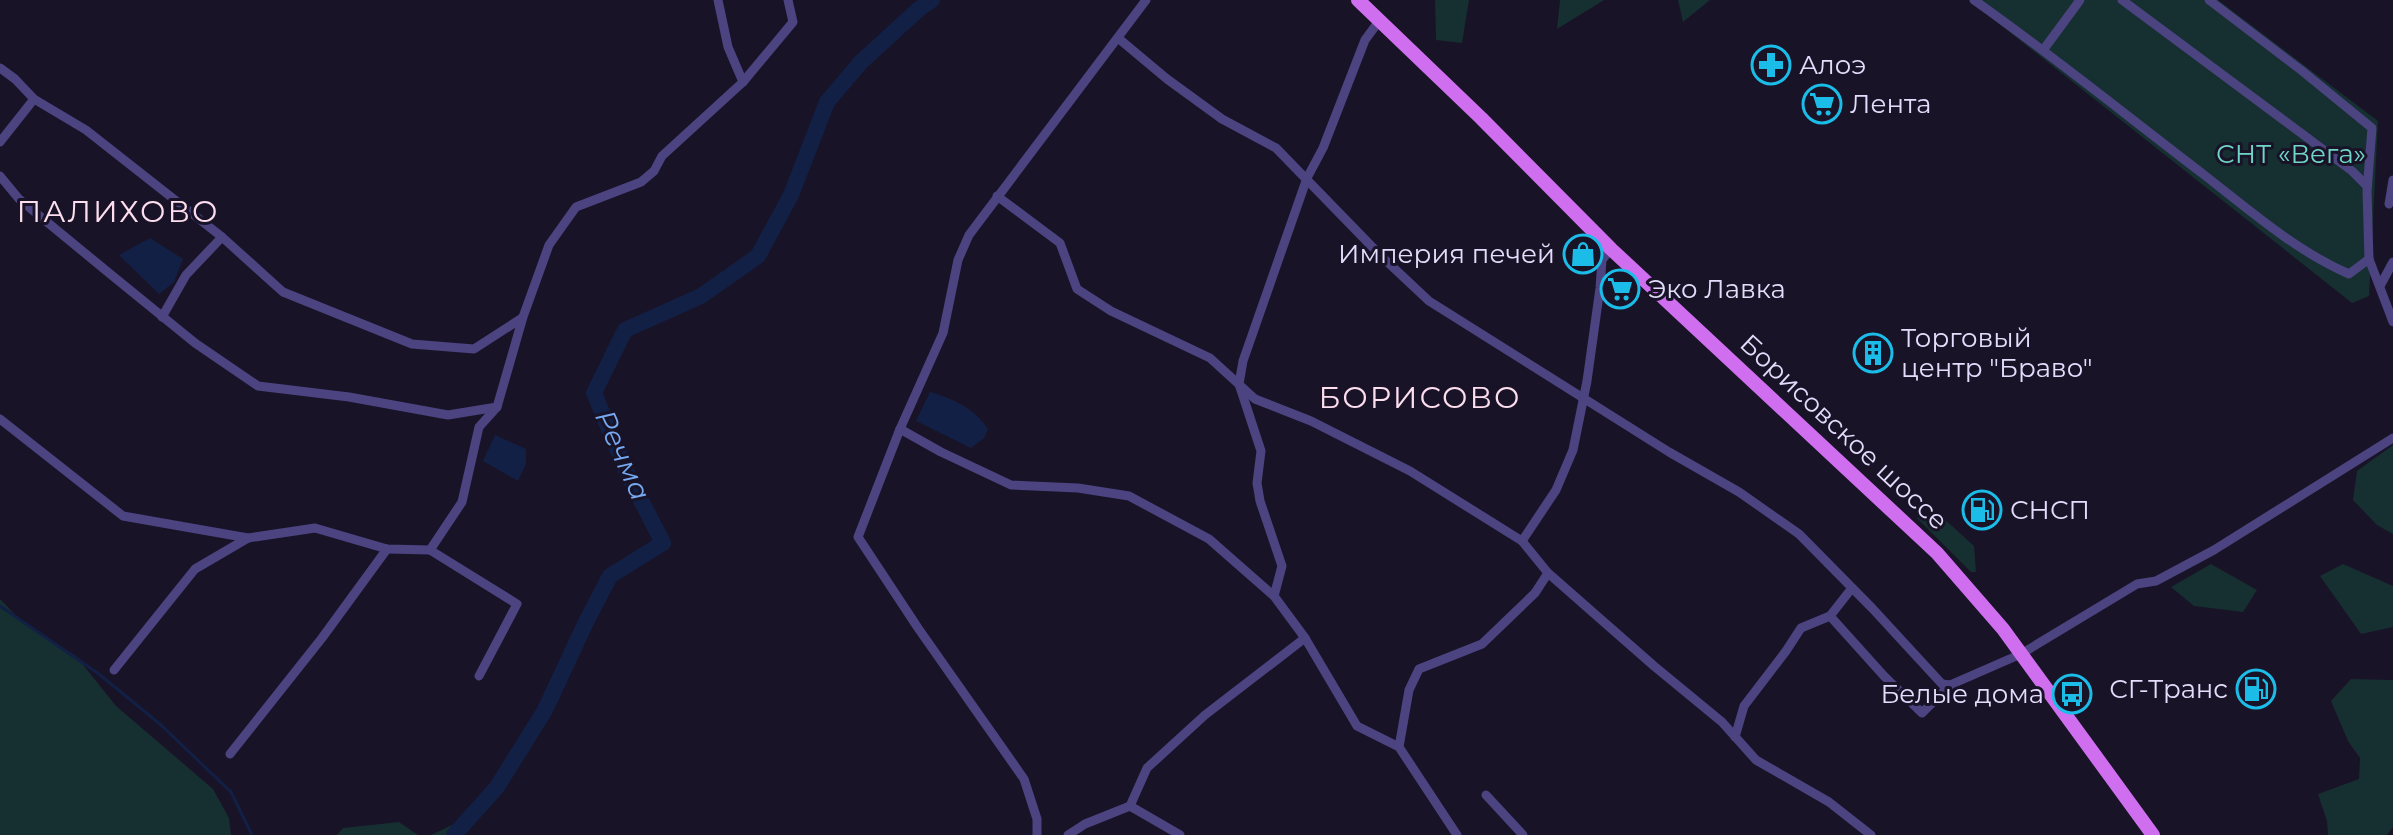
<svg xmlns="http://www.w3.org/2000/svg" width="2393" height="835" font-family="Montserrat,sans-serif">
<rect width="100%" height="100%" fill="#191327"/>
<!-- green -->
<g fill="#162f31">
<polygon points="1435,0 1469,0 1462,43 1436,40"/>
<polygon points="1560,0 1604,0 1557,29"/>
<polygon points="1678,0 1710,0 1683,22"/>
<polygon points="1969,0 2218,0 2378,121 2369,296 2352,303"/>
<polygon points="2393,445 2393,534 2377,525 2353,500 2357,471"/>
<polygon points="1923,514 1941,516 1974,546 1976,572 1971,572 1917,518 1919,515"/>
<polygon points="2211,564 2257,590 2243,612 2194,606 2171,587"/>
<polygon points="2343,564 2393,586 2393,627 2361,634 2320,576"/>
<polygon points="0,599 24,624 76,656 116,706 213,789 229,818 231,835 0,835"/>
<polygon points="2351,679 2393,680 2393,827 2387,835 2328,835 2327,821 2318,794 2359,779 2360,758 2348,741 2331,701"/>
<polygon points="471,816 463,835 431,835"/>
<polygon points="399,822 418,835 337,835 343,828"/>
</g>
<!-- water -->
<g fill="#122046">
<polygon points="150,238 183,259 174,282 159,294 119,255"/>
<path d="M 930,392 C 954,399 974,408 988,429 L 984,438 L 971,448 L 916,421 Z"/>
<polygon points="495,435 526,449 526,464 518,481 483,461"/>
</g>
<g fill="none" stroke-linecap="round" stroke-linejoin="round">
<!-- stream -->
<polyline stroke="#122046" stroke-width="3" points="0,606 99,674 161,725 231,792 252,835"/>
<!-- river -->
<polyline stroke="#122046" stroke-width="16" points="454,835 497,787 545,710 586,622 610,576 663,543 628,475 594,393 625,330 701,296 758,256 791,195 827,102 861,62 919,9 932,0"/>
<!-- street -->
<g stroke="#4c4381" stroke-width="9">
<polyline points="718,0 728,47 743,82"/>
<path d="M 1974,0 C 2052,55 2127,116 2203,174 C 2249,210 2296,251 2349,274 L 2369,259"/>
<polyline points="2122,0 2352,171 2367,186"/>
<polyline points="2209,0 2301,70 2372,128 2367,191 2369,259 2393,322"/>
<polyline points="1118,38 1167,79 1222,119 1276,148 1381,256 1429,301 1669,452 1739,492 1799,534 1872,608 1942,684 1950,685 2021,654 2137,584 2156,581 2214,550 2393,438"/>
<polyline points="2044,49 2080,0"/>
<polyline points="0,68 15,79 34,99 86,130 222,237 283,292 412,344 474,349 522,318"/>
<polyline points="0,142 34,99"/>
<polyline points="0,176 19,199 109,273 195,343 258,386 349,397 448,415 497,407"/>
<polyline points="997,196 1060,243 1077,289 1111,311 1210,358 1255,399 1311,421 1410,471 1522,541 1548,573 1654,666 1722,722 1756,760 1829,802 1871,835"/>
<polyline points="2389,204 2393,180"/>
<polyline points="2380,286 2393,262"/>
<polyline points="162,317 186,275 222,237"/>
<polyline points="0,419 123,516 248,538 315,528 387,549 430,550 517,604 479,676"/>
<polyline points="900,429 941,452 1011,485 1078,488 1129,496 1209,539 1274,596 1305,638 1357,726 1399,747 1457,835"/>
<polyline points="1522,541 1556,490 1573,450 1587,381 1600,288 1602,260 1611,249"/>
<polyline points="430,550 462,502 479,427 497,407 523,317 549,245 576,207 641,182 654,171 662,156 743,82 793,22 788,0"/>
<polyline points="1274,596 1282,566 1260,501 1257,483 1261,451 1239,384 1243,361 1307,178 1323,148 1365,40 1379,21"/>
<polyline points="1830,616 1884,676 1922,713 1950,685"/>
<polyline points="114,670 195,569 248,538"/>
<polyline points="1735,737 1744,706 1786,651 1801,628 1830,616 1852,588"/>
<polyline points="1399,747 1409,690 1419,669 1482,644 1535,593 1548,573"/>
<polyline points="230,754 322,638 387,549"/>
<polyline points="1486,795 1523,835"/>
<polyline points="1130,806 1147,768 1205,715 1305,638"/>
<polyline points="1037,835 1037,819 1024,779 918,628 858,537 900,429 943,333 958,260 969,235 1146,0"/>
<polyline points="1068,835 1085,824 1130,806 1180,835"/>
</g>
<!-- primary -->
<polyline stroke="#cf6ff0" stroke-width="14" points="1358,0 1481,118 1611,249 1937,553 2003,629 2153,835"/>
</g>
<!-- icons -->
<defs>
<symbol id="pharmacy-ring" viewBox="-11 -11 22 22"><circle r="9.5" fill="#191327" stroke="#1cbce8" stroke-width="1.5"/><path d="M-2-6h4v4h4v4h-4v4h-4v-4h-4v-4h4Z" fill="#1cbce8"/></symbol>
<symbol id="supermarket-ring" viewBox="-11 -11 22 22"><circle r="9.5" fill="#191327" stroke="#1cbce8" stroke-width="1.5"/><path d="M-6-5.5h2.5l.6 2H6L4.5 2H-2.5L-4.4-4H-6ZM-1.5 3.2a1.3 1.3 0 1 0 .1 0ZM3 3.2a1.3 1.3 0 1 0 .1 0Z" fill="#1cbce8"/></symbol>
<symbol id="shop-ring" viewBox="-11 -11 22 22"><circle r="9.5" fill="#191327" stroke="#1cbce8" stroke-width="1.5"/><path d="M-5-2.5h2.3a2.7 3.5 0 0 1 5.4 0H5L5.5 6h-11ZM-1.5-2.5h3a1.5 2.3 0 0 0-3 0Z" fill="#1cbce8"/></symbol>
<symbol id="building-ring" viewBox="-11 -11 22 22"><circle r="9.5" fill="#191327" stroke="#1cbce8" stroke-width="1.5"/><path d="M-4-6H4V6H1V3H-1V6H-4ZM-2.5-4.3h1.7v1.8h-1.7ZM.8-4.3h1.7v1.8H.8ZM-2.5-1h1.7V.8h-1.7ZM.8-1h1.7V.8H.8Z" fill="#1cbce8"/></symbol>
<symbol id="fuel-ring" viewBox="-11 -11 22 22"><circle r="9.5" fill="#191327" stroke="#1cbce8" stroke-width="1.5"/><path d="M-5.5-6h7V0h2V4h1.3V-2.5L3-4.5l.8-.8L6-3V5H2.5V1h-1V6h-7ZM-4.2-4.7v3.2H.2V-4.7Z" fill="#1cbce8"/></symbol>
<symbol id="bus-ring" viewBox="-11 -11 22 22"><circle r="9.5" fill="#191327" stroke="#1cbce8" stroke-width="1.5"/><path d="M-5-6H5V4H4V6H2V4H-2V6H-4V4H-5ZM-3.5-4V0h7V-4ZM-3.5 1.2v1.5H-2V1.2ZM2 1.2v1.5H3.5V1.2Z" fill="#1cbce8"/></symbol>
</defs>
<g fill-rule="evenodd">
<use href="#pharmacy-ring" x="1749" y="43" width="44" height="44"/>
<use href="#supermarket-ring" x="1800" y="82" width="44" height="44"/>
<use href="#shop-ring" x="1561" y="232" width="44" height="44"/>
<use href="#supermarket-ring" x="1598" y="267" width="44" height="44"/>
<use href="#building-ring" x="1851" y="331" width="44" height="44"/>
<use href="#fuel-ring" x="1960" y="488" width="44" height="44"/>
<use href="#fuel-ring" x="2234" y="667" width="44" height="44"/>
<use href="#bus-ring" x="2050" y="672" width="44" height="44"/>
</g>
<g text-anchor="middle" stroke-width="6" stroke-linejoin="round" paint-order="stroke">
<!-- poi labels -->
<g font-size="26" fill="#e4dcfc" stroke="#191327" text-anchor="start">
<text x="1799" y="74">Алоэ</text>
<text x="1850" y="113">Лента</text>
<text x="1555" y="263" text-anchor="end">Империя печей</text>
<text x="1648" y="298">Эко Лавка</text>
<text x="1901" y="347">Торговый<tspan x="1901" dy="30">центр "Браво"</tspan></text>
<text x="2010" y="519">СНСП</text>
<text x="2228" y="698" text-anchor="end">СГ-Транс</text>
<text x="2044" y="703" text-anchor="end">Белые дома</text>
</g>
<!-- park labels -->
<g font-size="26" fill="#6fd5c8" stroke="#191327">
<text x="2291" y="163">СНТ «Вега»</text>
</g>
<!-- street labels -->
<g font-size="26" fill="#e4dcfc" stroke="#191327">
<text transform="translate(1844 432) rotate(43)" y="9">Борисовское шоссе</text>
</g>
<!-- water labels -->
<g font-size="28" font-style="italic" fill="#75a9f1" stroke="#191327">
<text transform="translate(623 455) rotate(66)" y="10">Речма</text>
</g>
<!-- quarter labels -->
<g font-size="30" letter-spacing="2" fill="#fcdeee" stroke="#191327">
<text x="118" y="222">ПАЛИХОВО</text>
<text x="1420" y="408">БОРИСОВО</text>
</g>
</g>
</svg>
